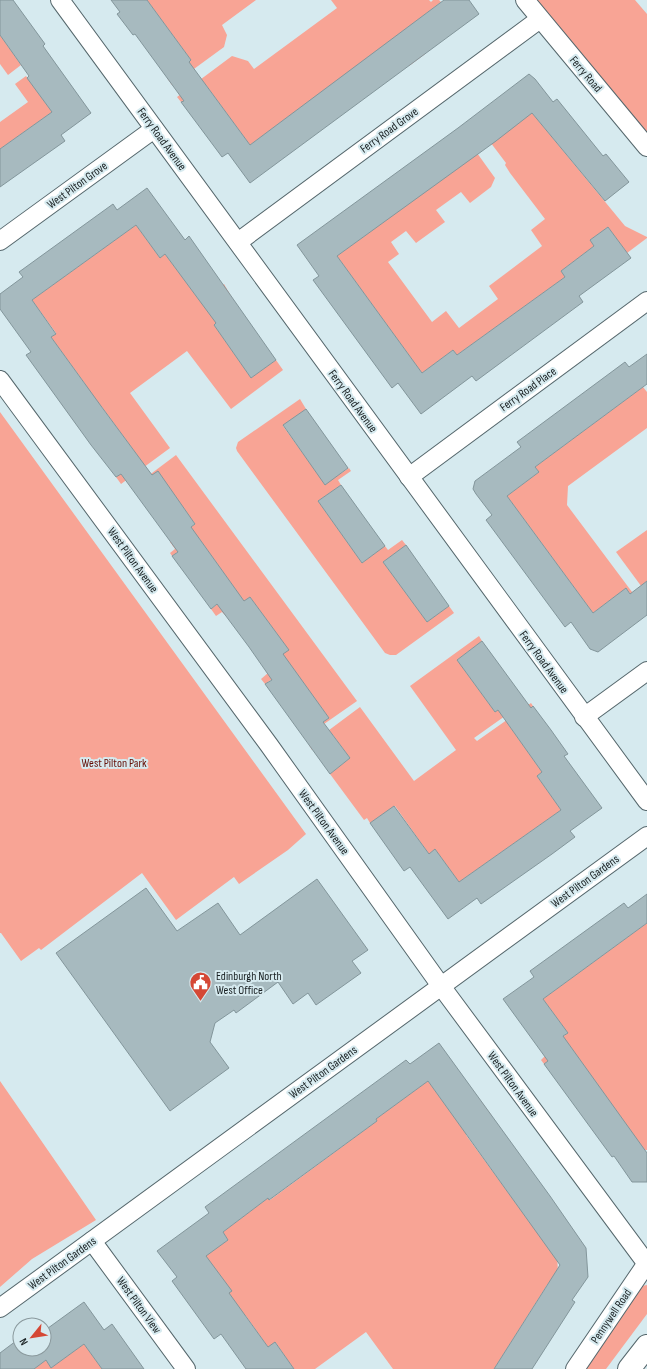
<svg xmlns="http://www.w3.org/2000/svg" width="647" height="1369" font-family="'Sofia Sans Condensed',sans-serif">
<rect width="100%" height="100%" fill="#d6eaef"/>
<!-- green -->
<g fill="#f8a495">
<polygon points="147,0 256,0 222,25 227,35 224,47 172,85 167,78 191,60"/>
<polygon points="331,0 429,0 431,2 433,0 439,0 441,2 406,29 425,54 409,66 390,42 250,145 206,85 181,102 177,97 232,56 248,61 254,69 337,8"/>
<polygon points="536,0 635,0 647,14 647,134"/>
<polygon points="0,35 21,65 8,75 0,64"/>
<polygon points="26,76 52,112 0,149 0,122 28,102 15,84"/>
<polygon points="532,113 625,226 647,237 647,238 627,253 608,227 590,240 594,246 561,271 565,277 457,355 453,350 422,373 337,256 477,153 495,178 491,187 470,203 461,192 436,210 445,222 416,243 406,231 391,242 399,254 388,262 432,322 446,311 459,328 498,299 489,286 542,246 531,230 545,219 510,173 505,165 506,163 472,118"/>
<polygon points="136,225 160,258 165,254 200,301 224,284 238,308 214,325 251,378 276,360 283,370 231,409 187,351 130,393 170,448 121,484 116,477 140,459 102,407 77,425 61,403 86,385 51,337 56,333 32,300"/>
<polygon points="643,387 647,392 647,428 568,486 567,505 647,612 646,615 626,588 593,613 507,496 539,472 535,467"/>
<polygon points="300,399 306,409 283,426 325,484 349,468 351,471 338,480 341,485 318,501 362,563 385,546 388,550 402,540 406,545 383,562 427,622 449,606 454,613 396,655 390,655 385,653 237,451 236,448 238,442"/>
<polygon points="0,412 306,834 288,850 239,884 234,877 176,920 142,873 41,950 39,948 21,961 1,933 0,933"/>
<polygon points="176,455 357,701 304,738 303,736 329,718 291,666 265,684 261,679 268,673 264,668 288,649 250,597 225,615 222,612 216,616 211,609 236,590 198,537 172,556 170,553 175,549 170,542 195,524 158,472 132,488"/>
<polygon points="647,530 647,594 616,552"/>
<polygon points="479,636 482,641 457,660 495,712 520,694 526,701 474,738 477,741 531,703 533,706 508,724 542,772 537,776 561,810 459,882 435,849 429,854 395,806 370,823 367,818 364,820 330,774 350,758 333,735 312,750 309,745 360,707 414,781 456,750 410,686"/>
<polygon points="647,923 647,1150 644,1150 569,1045 544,1064 541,1060 545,1056 542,1052 568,1033 543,999"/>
<polygon points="0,1081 96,1220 32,1259 0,1287"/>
<polygon points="428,1081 453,1115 478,1097 492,1116 466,1135 544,1242 557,1255 558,1272 547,1285 494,1369 393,1369 366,1332 315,1369 294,1369 276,1343 268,1347 246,1316 241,1320 198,1261 228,1240 223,1232 268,1198 270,1200 377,1121 376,1119"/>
<polygon points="647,1285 647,1314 606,1369 586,1369 642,1286"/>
<polygon points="84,1344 102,1369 34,1369 46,1360 51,1368"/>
</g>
<!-- building -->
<g fill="#a7babf" stroke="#83969b">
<polygon points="0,0 13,0 45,44 43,46 91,113 61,135 65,141 0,187 0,149 52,112 27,78 29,76 0,35"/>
<polygon points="111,0 147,0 191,60 189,62 250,145 444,0 469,0 479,14 250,183 228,153 222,157 181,102 184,101 135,34 133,35 117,14 120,12"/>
<polygon points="529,74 535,79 553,102 557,99 603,156 606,154 629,182 605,201 532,113 496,141 337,256 422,373 453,350 457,355 565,277 561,271 594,246 590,240 608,227 631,258 579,296 583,302 476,381 472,376 421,414 398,383 392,388 313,280 319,276 297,245 458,128"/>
<polygon points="147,188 185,240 189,236 276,360 251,378 214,325 216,323 165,254 160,258 136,225 32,300 56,334 51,337 101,406 152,475 158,471 195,524 191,527 244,601 250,597 289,650 283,654 329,718 323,722 350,758 330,774 265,684 272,680 249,647 217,604 211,609 189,579 172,556 178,552 121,474 116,477 91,445 26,355 31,352 0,309 0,294 23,277 19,272 113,204 117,210"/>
<polygon points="647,354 647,384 535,467 539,472 507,496 593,613 626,588 630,594 647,581 647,615 598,652 590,649 571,622 565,627 486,520 492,515 476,494 473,489 475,481 521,447 517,442 625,362 629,367"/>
<polygon points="306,409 348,468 325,485 283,425"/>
<polygon points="341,485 385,546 362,563 318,501"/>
<polygon points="406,545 449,606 427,622 383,562"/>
<polygon points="482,641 531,708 533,706 551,730 568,754 564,756 602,808 570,831 575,837 552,854 481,904 477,898 448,919 410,867 404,871 370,823 394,806 429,854 435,849 459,882 561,810 537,776 542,772 498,710 495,712 457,660"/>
<polygon points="317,879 368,950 352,961 361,973 316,1005 308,993 293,1004 278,982 236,1013 234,1010 215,1023 210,1042 229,1068 170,1111 56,953 146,888 177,931 218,903 240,935"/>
<polygon points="647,894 647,923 543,999 568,1033 563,1036 647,1153 647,1182 632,1182 614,1156 612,1157 544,1064 548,1061 503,999 534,977 530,971 624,903 628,908"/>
<polygon points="439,1043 550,1196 586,1248 588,1277 572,1300 575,1302 532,1369 494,1369 560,1265 428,1081 376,1119 377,1121 269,1200 268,1198 223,1232 228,1240 206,1256 232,1291 229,1293 268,1347 275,1342 294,1369 246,1369 221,1334 214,1339 172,1281 177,1277 157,1251 209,1213 205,1207 406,1060 410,1064"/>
<polygon points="84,1302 104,1330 112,1324 144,1369 102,1369 84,1344 51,1368 46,1360 34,1369 0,1369 0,1353 20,1338 20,1349 44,1349 44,1331"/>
</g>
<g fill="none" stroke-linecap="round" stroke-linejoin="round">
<defs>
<g id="street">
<polyline points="60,0 647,801"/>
<polyline points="525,0 647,147"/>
<polyline points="0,241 154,129"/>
<polyline points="238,242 540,19"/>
<polyline points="0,380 269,745 441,986 647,1264"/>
<polyline points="409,477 647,301"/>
<polyline points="584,717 647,671"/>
<polyline points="92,1241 186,1369"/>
<polyline points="0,1308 647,836"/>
<polyline points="575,1369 647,1263"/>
</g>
<polyline id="secondary" points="629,1369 647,1346"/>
</defs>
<!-- street casing -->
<use href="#street" stroke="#55676c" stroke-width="20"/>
<!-- secondary casing -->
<use href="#secondary" stroke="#55676c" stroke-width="24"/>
<!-- street -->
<use href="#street" stroke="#fff" stroke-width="18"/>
<!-- secondary -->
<use href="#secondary" stroke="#fff" stroke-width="22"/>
</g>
<!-- icons -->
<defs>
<symbol id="civic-pin" viewBox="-11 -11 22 30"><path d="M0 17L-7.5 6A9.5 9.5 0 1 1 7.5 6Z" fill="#d54835" stroke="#d6eaef"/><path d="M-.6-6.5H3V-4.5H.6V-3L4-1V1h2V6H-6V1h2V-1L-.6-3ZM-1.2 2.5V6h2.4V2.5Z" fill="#fff"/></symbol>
</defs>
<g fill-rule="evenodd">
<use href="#civic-pin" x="188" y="970" width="25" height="34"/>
</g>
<g text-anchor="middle" stroke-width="4" stroke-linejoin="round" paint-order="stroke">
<!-- street labels -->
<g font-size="12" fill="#181f21" stroke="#d6eaef">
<text transform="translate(586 74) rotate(50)" y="4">Ferry Road</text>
<text transform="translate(389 130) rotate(-36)" y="4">Ferry Road Grove</text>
<text transform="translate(162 139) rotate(54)" y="4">Ferry Road Avenue</text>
<text transform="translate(77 185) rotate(-36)" y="4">West Pilton Grove</text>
<text transform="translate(528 389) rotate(-36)" y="4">Ferry Road Place</text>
<text transform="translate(353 401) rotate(54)" y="4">Ferry Road Avenue</text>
<text transform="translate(133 560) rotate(54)" y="4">West Pilton Avenue</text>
<text transform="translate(544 662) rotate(54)" y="4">Ferry Road Avenue</text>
<text transform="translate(324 822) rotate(54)" y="4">West Pilton Avenue</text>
<text transform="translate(585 881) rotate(-36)" y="4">West Pilton Gardens</text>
<text transform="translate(323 1072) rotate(-36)" y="4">West Pilton Gardens</text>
<text transform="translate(513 1084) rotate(54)" y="4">West Pilton Avenue</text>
<text transform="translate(62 1263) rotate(-36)" y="4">West Pilton Gardens</text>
<text transform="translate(139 1305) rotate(54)" y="4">West Pilton View</text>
<text transform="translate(611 1316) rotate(-56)" y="4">Pennywell Road</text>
</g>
<!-- park labels -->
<g font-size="12" fill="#640d05" stroke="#d6eaef">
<text x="114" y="767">West Pilton Park</text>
</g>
<!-- poi labels -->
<g font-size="12" fill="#181f21" stroke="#d6eaef" text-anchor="start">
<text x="216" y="980">Edinburgh North<tspan x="216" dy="14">West Office</tspan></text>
</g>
</g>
<!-- north arrow -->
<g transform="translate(32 1337) rotate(240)"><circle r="19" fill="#d6eaef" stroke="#8a999d"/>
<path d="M0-3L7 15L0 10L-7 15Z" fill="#d54835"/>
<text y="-6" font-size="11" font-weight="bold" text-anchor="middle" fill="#181f21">N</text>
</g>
</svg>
